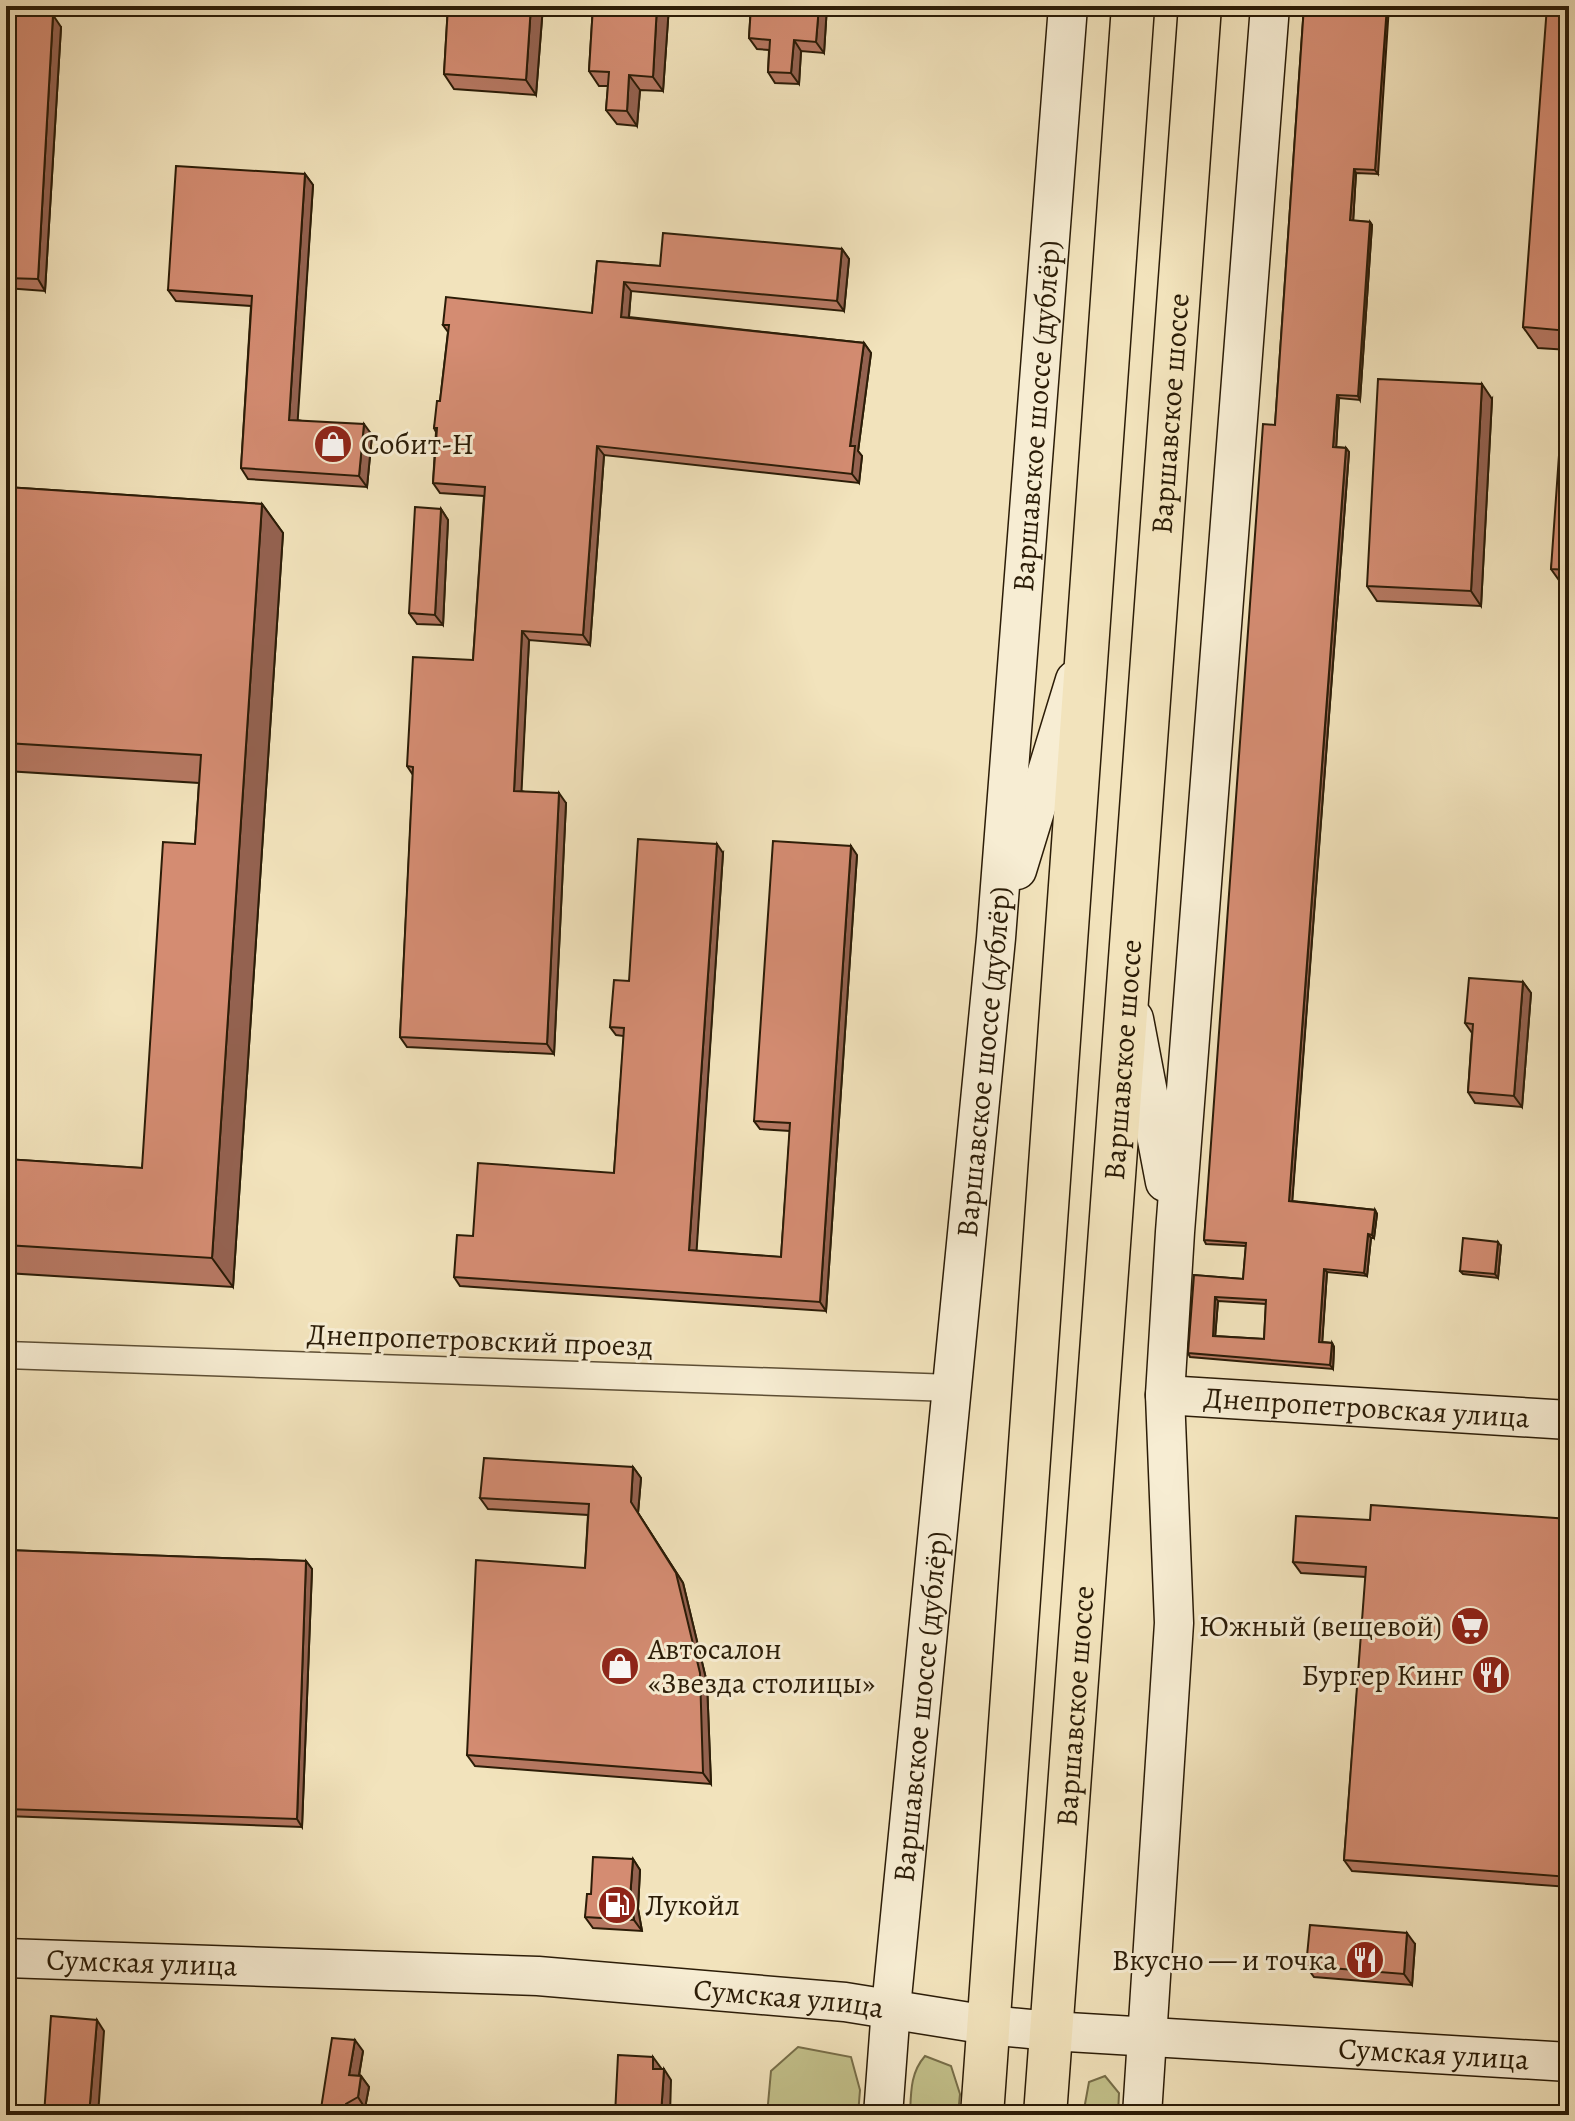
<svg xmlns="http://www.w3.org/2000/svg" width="1575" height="2121" font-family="Alegreya,serif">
<rect width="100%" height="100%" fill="#f2e3bc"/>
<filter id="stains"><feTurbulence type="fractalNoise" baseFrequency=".0025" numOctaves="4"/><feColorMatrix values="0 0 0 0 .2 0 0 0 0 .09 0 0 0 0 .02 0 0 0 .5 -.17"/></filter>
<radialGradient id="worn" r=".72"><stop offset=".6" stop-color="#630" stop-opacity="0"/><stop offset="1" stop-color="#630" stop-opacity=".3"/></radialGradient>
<!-- green -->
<g fill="#c3c18b" stroke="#776e49" stroke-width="2">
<polygon points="798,2047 851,2057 860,2090 858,2115 767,2115 771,2071"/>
<path d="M 925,2056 L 951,2066 L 960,2094 L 958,2115 L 910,2115 C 911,2093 910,2073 925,2056 Z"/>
<polygon points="1105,2076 1119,2093 1118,2115 1083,2115 1089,2082"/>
</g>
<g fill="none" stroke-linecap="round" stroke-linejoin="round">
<defs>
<polyline id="street" points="6,1355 952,1388"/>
<g id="secondary">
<polyline points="1017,870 1075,680"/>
<polyline points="1134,1019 1165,1182"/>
<path id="s1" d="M 1165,1395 L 1569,1420"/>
<path id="s2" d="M 6,1958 L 538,1976 L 845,2002 L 988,2025 L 1051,2031 L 1569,2062"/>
<path id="s3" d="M 883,2115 L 891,2008 L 996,938 L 1068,6"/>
<polyline points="1142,2115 1174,1623 1165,1395 1175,1232 1270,6"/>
</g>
<g id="primary">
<polyline points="982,2115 1133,6"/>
<path id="s4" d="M 1045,2115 L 1200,6"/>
</g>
</defs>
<!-- street casing -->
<use href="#street" stroke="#5d4e34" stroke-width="29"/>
<!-- secondary casing -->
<use href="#secondary" stroke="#2b1c07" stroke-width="41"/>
<!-- primary casing -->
<use href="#primary" stroke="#2b1c07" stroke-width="45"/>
<!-- street -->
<use href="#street" stroke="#f7edd3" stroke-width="26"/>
<!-- secondary -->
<use href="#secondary" stroke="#f7edd3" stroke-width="38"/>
<!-- primary -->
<use href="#primary" stroke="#f2e3bc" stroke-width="42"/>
</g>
<!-- wall -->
<g fill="#b67862" stroke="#2b1c07" stroke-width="2" fill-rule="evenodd">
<polygon points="448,6 543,6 536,95 454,89 444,74"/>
<polygon points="593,6 669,6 663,91 640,90 637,126 617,124 606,110 608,86 599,86 589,71"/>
<polygon points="751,6 827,6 824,53 801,51 799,84 775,83 768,72 769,50 757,49 749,38"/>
<path d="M 1304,6 L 1378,174 L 1356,173 L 1353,221 L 1370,222 L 1372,225 L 1360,400 L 1339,398 L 1336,447 L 1346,448 L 1349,452 L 1292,1201 L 1375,1210 L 1377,1214 L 1374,1238 L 1371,1238 L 1367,1276 L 1327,1272 L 1322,1342 L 1332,1343 L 1334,1347 L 1333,1369 L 1190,1357 L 1188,1353 L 1194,1275 L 1243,1279 L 1246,1246 L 1206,1244 L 1204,1240 L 1275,425 ZM 1218,1301 L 1266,1304 L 1264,1339 L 1215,1336 Z"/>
<polygon points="1569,6 1569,350 1538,348 1523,327"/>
<polygon points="6,13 61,27 45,291 6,288"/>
<polygon points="305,174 313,185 297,420 372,435 367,487 248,479 241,468 251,306 176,301 168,290"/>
<polygon points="842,249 849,259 844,311 631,291 629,317 864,343 871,353 858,451 862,456 859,483 604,455 590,645 529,640 521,791 566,803 554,1054 407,1047 400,1037 413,775 407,766 473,660 484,496 440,493 433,483 436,432 434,428 440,401 448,332 443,325 592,313 597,261 660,266"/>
<polygon points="1492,399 1481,606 1377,601 1367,586"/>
<polygon points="1569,441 1569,584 1561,583 1551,569"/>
<polygon points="6,487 262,504 283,533 233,1287 6,1273 6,1159 142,1168 195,844 199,783 6,771"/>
<polygon points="441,509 448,520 443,625 417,624 409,613"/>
<polygon points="723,853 696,1251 781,1257 790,1131 760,1129 754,1121 857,855 826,1311 460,1286 454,1277 473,1236 614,1173 624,1036 616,1035 610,1027 629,981"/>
<polygon points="1523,982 1531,993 1522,1107 1475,1103 1468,1092 1472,1033 1465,1023"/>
<polygon points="1501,1246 1498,1278 1463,1274 1460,1271"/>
<polygon points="633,1467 641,1478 638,1513 683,1583 707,1683 711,1784 475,1766 467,1755 585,1568 588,1515 488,1509 480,1498"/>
<polygon points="1569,1519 1569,1887 1352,1871 1344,1860 1366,1577 1301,1573 1293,1562 1370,1520"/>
<polygon points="6,1550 306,1561 312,1569 302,1827 6,1816"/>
<polygon points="633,1859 640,1870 638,1909 642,1931 593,1928 585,1917 591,1894"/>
<polygon points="1415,1944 1412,1985 1314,1977 1306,1966"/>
<polygon points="363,2051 359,2076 361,2076 369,2087 365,2108 354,2115 320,2115"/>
</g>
<!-- shaded-wall -->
<g fill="#946250" stroke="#2b1c07" stroke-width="2">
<polygon points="531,6 543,6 536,95 526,80"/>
<polygon points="657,6 669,6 663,91 653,77"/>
<polygon points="819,6 827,6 824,53 816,42"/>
<polygon points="1387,6 1389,6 1378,174 1375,170"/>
<polygon points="53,15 61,27 45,291 38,279"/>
<polygon points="794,40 801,51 799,84 791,73"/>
<polygon points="629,75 640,90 637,126 627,111"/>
<polygon points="1354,169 1356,173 1353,224 1350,220"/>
<polygon points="305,174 313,185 297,431 289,420"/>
<polygon points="1370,222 1372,225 1360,400 1358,396"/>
<polygon points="842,249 849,259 844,311 837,301"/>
<polygon points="624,282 631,291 628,326 621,317"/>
<polygon points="864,343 871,353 858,451 862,456 859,483 852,474 850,446"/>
<polygon points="1482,384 1492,399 1481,606 1471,591"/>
<polygon points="1337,395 1339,398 1336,451 1333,447"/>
<polygon points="364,424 372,435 367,487 359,476"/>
<polygon points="597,446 604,455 590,645 583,635"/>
<polygon points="1346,448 1349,452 1292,1205 1289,1201"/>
<polygon points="262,504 283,533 233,1287 212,1258"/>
<polygon points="441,509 448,520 443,625 435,615"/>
<polygon points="522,631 529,640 521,801 514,791"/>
<polygon points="559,793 566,803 554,1054 547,1044"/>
<polygon points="717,844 723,853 696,1259 689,1250"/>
<polygon points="851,846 857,855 826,1311 820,1302"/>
<polygon points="1523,982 1531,993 1522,1107 1514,1096"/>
<polygon points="1375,1210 1377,1214 1374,1238 1372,1235"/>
<polygon points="1368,1234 1371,1238 1367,1276 1364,1273"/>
<polygon points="1498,1242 1501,1246 1498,1278 1495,1274"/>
<polygon points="1324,1269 1327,1272 1322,1346 1319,1342"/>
<polygon points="1215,1297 1218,1301 1215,1339 1213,1336"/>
<polygon points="1332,1343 1334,1347 1333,1369 1330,1365"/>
<polygon points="633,1467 641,1478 638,1513 683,1583 707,1683 711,1784 703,1773 631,1502"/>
<polygon points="306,1561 312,1569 302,1827 297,1819"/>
<polygon points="633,1859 640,1870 638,1909 642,1931 634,1920 630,1898"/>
<polygon points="1407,1933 1415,1944 1412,1985 1404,1974"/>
<polygon points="97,2020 104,2031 98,2115 89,2115"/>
<polygon points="355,2040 363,2051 357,2086 349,2075"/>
<polygon points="653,2057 661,2068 660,2080 653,2069"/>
<polygon points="664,2069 671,2080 670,2115 661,2115"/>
<polygon points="361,2076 369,2087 365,2108 358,2097"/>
<polygon points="346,2104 354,2115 344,2115"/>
</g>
<!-- building -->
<g fill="#d48c72" stroke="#2b1c07" stroke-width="2" fill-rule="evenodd">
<polygon points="448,6 531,6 526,80 444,74"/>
<polygon points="593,6 657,6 653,77 629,75 627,111 606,110 609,72 589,71"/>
<polygon points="751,6 819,6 816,42 794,40 791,73 768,72 770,40 749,38"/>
<path d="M 1304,6 L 1387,6 L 1375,170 L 1354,169 L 1350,220 L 1370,222 L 1358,396 L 1337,395 L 1333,447 L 1346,448 L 1289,1201 L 1375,1210 L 1372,1235 L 1368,1234 L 1364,1273 L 1324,1269 L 1319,1342 L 1332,1343 L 1330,1365 L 1188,1353 L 1194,1275 L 1243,1279 L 1246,1243 L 1204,1240 L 1263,424 L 1275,425 ZM 1215,1297 L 1266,1300 L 1264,1339 L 1213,1336 Z"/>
<polygon points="1547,6 1569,6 1569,331 1523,327"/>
<polygon points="6,13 53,15 38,279 6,278"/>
<polygon points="176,166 305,174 289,420 364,424 359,476 241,468 252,296 168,290"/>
<polygon points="663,233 842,249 837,301 624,282 621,317 864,343 850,446 855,446 852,474 597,446 583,635 522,631 514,791 559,793 547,1044 400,1037 413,767 407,766 413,657 473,660 485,487 433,483 437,428 434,428 437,401 440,401 449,325 443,325 446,297 592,313 597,261 660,266"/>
<polygon points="1378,379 1482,384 1471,591 1367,586"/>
<polygon points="1560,441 1569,441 1569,570 1551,569"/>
<polygon points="6,487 262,504 212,1258 6,1245 6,1159 142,1168 163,842 195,844 201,755 6,743"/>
<polygon points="415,507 441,509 435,615 409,613"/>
<polygon points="638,839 717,844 689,1250 781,1257 790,1123 754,1121 773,841 851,846 820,1302 454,1277 457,1235 473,1236 478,1163 614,1173 624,1028 610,1027 614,980 629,981"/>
<polygon points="1469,978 1523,982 1514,1096 1468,1092 1473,1024 1465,1023"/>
<polygon points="1463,1238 1498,1242 1495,1274 1460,1271"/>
<polygon points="484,1458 633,1467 631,1502 676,1573 700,1673 703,1773 467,1755 476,1560 585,1568 589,1504 480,1498"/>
<polygon points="1371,1505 1569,1519 1569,1877 1344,1860 1366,1567 1293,1562 1296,1516 1370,1520"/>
<polygon points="6,1550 306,1561 297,1819 6,1809"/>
<polygon points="593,1857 633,1859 630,1898 634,1920 585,1917 587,1894 591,1894"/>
<polygon points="1310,1925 1407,1933 1404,1974 1306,1966"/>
<polygon points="51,2016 97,2020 89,2115 44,2115"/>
<polygon points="332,2038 355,2040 349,2075 361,2076 358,2097 346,2104 344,2115 320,2115"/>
<polygon points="618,2055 653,2057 653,2069 664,2069 661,2115 615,2115"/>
</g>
<!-- icons -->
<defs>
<symbol id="shop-disc" viewBox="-11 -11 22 22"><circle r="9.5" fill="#8f2418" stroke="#f7edd3"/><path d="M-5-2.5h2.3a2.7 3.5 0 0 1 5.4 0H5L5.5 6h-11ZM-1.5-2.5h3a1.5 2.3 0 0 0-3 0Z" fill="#fff"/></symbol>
<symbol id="supermarket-disc" viewBox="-11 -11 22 22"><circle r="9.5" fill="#8f2418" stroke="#f7edd3"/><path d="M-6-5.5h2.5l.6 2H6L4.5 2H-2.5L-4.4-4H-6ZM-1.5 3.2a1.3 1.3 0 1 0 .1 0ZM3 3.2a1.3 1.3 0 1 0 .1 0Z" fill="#fff"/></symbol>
<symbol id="restaurant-disc" viewBox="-11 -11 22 22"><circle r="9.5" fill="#8f2418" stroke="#f7edd3"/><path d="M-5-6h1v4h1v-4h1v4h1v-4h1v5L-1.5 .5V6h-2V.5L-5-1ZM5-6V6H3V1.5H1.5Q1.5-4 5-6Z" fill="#fff"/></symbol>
<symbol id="fuel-disc" viewBox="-11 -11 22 22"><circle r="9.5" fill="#8f2418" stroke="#f7edd3"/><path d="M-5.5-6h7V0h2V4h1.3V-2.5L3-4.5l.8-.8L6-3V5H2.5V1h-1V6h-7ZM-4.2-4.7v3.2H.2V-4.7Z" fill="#fff"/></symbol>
</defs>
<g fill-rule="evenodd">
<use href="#shop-disc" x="311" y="422" width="44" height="44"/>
<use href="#supermarket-disc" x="1448" y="1604" width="44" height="44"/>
<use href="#shop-disc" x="598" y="1644" width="44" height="44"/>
<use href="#restaurant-disc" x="1469" y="1653" width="44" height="44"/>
<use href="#fuel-disc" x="595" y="1883" width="44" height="44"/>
<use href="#restaurant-disc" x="1343" y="1938" width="44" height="44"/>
</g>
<g text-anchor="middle" stroke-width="6" stroke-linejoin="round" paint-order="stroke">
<!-- street labels -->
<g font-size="30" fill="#2b1c07" stroke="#f7edd3">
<text dy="10" stroke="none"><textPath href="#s4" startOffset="1706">Варшавское шоссе</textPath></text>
<text dy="10" stroke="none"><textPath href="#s3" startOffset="1706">Варшавское шоссе (дублёр)</textPath></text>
<text dy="10" stroke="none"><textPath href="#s4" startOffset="1058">Варшавское шоссе</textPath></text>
<text dy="10" stroke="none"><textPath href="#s3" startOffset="1058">Варшавское шоссе (дублёр)</textPath></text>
<text transform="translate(480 1340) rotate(2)" y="10">Днепропетровский проезд</text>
<text dy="10" stroke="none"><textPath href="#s1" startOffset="202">Днепропетровская улица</textPath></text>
<text dy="10" stroke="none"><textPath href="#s3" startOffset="410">Варшавское шоссе (дублёр)</textPath></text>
<text dy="10" stroke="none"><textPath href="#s4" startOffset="410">Варшавское шоссе</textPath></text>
<text dy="10" stroke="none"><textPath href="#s2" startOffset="136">Сумская улица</textPath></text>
<text dy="10" stroke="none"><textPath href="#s2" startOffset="784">Сумская улица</textPath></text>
<text dy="10" stroke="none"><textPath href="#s2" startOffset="1432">Сумская улица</textPath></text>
</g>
<!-- poi labels -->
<g font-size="30" fill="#2b1c07" stroke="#f7edd3" text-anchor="start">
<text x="361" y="454">Собит-Н</text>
<text x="1442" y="1636" text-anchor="end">Южный (вещевой)</text>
<text x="648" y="1659">Автосалон<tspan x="648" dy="34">«Звезда столицы»</tspan></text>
<text x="1463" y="1685" text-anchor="end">Бургер Кинг</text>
<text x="645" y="1915">Лукойл</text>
<text x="1337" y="1970" text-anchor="end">Вкусно — и точка</text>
</g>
</g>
<!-- margin -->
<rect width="1575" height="2121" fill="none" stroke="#f2e3bc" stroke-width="32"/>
<rect x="8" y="8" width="1559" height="2105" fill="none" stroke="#2b1c07" stroke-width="4"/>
<rect x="16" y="16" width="1543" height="2089" fill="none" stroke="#2b1c07" stroke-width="2"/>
<rect width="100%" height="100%" filter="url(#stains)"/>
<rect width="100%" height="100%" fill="url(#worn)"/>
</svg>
